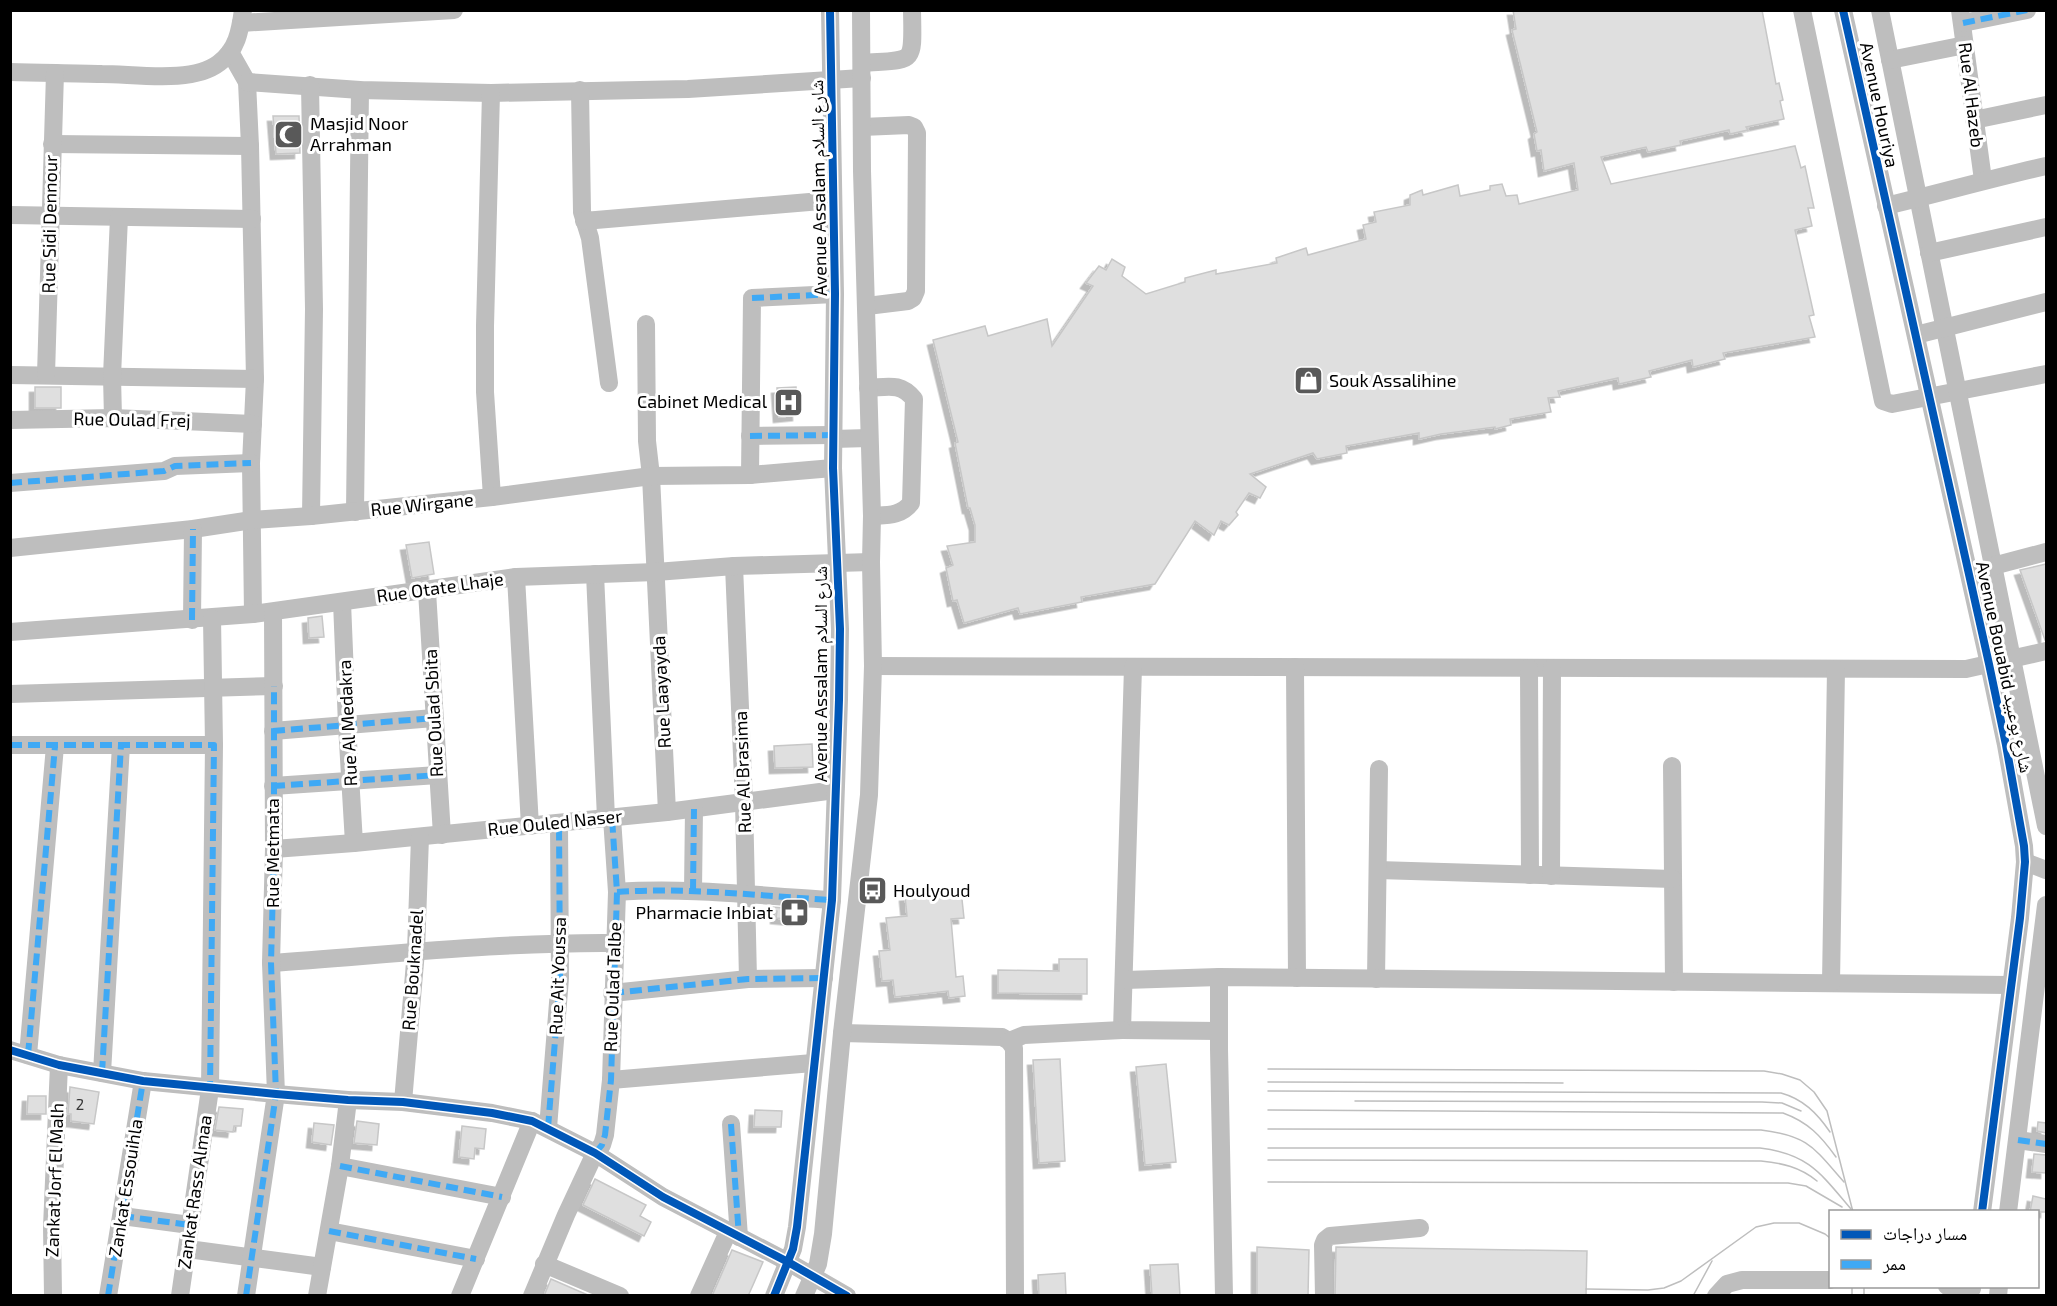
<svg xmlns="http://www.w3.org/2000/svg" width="2057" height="1306" font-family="'Exo 2','Noto Naskh Arabic',sans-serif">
<defs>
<filter id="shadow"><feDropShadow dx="-5.5" dy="5.5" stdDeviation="0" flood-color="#0004"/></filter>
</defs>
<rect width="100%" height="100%" fill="#fff"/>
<!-- building -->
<g fill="#dfdfdf" stroke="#c7c7c7" stroke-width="1.5" filter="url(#shadow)">
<polygon points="1513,10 1762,10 1776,84 1779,83 1783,100 1780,101 1784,119 1746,127 1748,130 1730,134 1729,130 1680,141 1681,145 1648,152 1646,147 1601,157 1611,184 1795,146 1801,168 1805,166 1814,208 1808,208 1812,226 1795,230 1814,315 1809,316 1815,337 1723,353 1725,359 1693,367 1692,360 1649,371 1651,377 1619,384 1618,378 1558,391 1560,397 1548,398 1551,412 1510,419 1511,425 1495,429 1495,427 1441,434 1419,439 1419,433 1346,446 1347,453 1317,459 1313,453 1250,474 1266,487 1260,498 1249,493 1236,512 1238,515 1229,525 1221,521 1214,535 1195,521 1155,584 1081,597 1082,602 1020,614 1018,608 964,623 957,600 953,601 946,568 953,565 947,546 975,542 975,525 970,508 968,508 955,443 958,442 933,340 985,326 988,336 1047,319 1052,346 1093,286 1086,283 1099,266 1106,270 1112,259 1125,267 1122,276 1146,294 1185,282 1185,278 1216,270 1216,274 1277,263 1276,258 1306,248 1308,255 1366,239 1363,225 1376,222 1374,212 1410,205 1410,195 1422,190 1423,195 1458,185 1460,196 1490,190 1490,186 1502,184 1506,196 1517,195 1519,204 1578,190 1574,163 1544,171 1541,150 1537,151 1534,134 1537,132 1512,30 1516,29"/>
<polygon points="273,116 299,116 300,153 276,154"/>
<rect x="35" y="387" width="26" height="21"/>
<polygon points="796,387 798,415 779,417 777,388"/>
<polygon points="429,542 434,574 412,578 406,545"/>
<polygon points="2046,564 2046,639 2045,640 2020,570"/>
<polygon points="322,616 324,637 309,638 308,618"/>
<polygon points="812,744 813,767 775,768 774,746"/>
<polygon points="961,890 964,918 951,919 956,977 963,976 965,996 949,998 948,991 895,997 893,980 882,981 879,951 890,950 886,918 907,916 905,896"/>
<polygon points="771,907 798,909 797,920 776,918 777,911 771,910"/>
<polygon points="1059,959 1087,959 1087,994 998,993 998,970 1059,971"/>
<polygon points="1060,1059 1065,1161 1039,1163 1033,1060"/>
<polygon points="1166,1064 1176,1162 1145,1165 1136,1067"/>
<polygon points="70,1087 99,1092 94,1124 71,1121 71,1114 68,1114"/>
<polygon points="28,1096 46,1096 46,1114 27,1114"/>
<polygon points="219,1107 243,1109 241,1126 234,1126 233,1132 215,1130"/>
<polygon points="755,1110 782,1111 781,1127 754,1127"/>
<polygon points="357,1121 379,1124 377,1145 354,1143"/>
<polygon points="2038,1122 2046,1123 2046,1133 2037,1131"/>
<polygon points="314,1123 334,1125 331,1145 312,1142"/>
<polygon points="462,1126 486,1129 484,1149 475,1148 474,1159 459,1157"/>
<polygon points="2034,1154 2046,1155 2046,1173 2032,1172"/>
<polygon points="595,1179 646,1205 640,1216 651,1222 644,1236 583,1205"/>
<polygon points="2033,1196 2046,1199 2046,1212 2030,1212"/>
<polygon points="1257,1247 1309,1250 1308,1296 1257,1296"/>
<polygon points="1336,1247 1587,1251 1586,1296 1335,1296"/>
<polygon points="732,1250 763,1262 753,1285 748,1296 712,1296"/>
<polygon points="1178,1264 1180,1296 1152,1296 1150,1265"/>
<polygon points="1065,1273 1066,1296 1039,1296 1038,1275"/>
<polygon points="551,1279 590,1296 544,1296"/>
</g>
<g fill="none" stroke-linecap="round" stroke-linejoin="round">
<!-- minor -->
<g stroke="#bebebe" stroke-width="18">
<polyline points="1802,10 1883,401 1892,404 2046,374"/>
<polyline points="1843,10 1989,664 2006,745 2024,846 2025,862 2020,918 1982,1212"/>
<polyline points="1880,10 2046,826"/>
<polyline points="1960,10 1983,180"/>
<polyline points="241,23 454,10"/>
<polyline points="1963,23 2027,10"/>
<polyline points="230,52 247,82 250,146 255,379 251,463 253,614"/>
<polyline points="1890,60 1965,45"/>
<path d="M 862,63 C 916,59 913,66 912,10"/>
<path d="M 10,72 C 41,73 72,73 102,74 C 135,74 192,84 219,63 C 237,50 240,31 243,10"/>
<polyline points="247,82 360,90 491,93 688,89 862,78"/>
<polyline points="310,85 314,309 311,516"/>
<polyline points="580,90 582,212 590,238 609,383"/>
<polyline points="491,93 485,326 485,392 492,497"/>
<polyline points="1974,120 2046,105"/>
<polyline points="862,127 909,125 914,127 917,133 916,291 913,298 908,301 867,306"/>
<polyline points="52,144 250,146"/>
<path d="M 1886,206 C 1940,193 1993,178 2046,166"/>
<polyline points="10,215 252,219"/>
<polyline points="584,221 833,200"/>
<polyline points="1929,253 2046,227"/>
<polyline points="646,324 647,441 651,476 667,812"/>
<polyline points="1916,335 2046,302"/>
<polyline points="10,375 255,379"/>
<polyline points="46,375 55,73"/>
<path d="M 868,388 C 888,387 900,382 914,399 L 911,503 C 901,516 888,515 872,516"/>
<polyline points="113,418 112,376 119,217"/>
<polyline points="10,420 113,418 253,424"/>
<polyline points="750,436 833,435"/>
<polyline points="833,439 869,438"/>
<polyline points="750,475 752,298 835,294"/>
<polyline points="10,483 164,471 175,466 251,463"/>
<polyline points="355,512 360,90"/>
<polyline points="10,548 193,529 252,520 311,516 492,497 651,476 750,475 833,468"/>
<polyline points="734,566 744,802 748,979"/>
<polyline points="1993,566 2046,552"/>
<polyline points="595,574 606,818"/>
<polyline points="516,577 530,826"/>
<polyline points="427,591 442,835"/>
<polyline points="342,602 347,725 354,843"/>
<polyline points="192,620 193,529"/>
<polyline points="10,632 253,614 516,577 656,572 734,566 871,562"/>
<polyline points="873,666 1966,669 2046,651"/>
<polyline points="1133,667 1122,1030 1219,1031"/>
<polyline points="1295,667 1297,978"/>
<polyline points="1529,668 1530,875"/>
<polyline points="10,694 274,686"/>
<polyline points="273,731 434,718"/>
<polyline points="10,745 214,745"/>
<polyline points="1672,766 1674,982"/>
<polyline points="273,786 438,775"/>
<polyline points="274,849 354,843 667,812 835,790"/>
<polyline points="2025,862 2046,870"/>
<polyline points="1378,870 1673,879"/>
<polyline points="1551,876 1552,668"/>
<polyline points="693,891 694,809"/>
<path d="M 617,892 C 688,887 760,896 832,900"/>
<path d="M 271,963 C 386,955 500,942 615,943"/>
<polyline points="1219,977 1219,1049 1224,1296"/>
<polyline points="1376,979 1379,769"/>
<polyline points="1125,980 1219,977 2011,985"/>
<polyline points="1831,983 1836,669"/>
<polyline points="612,993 748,979 824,978"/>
<polyline points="842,1033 1002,1037 1009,1041 1014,1048 1015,1296"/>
<polyline points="1009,1041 1024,1035 1122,1030"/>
<polyline points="10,1050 59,1065 143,1081 276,1094 348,1100 403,1102 492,1113 532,1121 595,1153 663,1197 788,1262 847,1296"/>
<polyline points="28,1055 55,746"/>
<polyline points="102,1073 121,745"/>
<polyline points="611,1080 813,1063"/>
<polyline points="403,1102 416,951 420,837"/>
<polyline points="731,1124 739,1237"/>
<polyline points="548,1128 560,978 559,823"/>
<polyline points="2018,1140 2046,1144"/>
<polyline points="340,1166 502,1197"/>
<polyline points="2008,1212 2046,905"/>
<polyline points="122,1216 190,1225"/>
<polyline points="329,1231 476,1259"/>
<polyline points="188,1249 322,1267"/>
<polyline points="544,1264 620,1296"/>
<polyline points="1947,1286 1972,1289"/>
<polyline points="53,1296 52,1227 59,1065"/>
<polyline points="108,1296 143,1081"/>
<polyline points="180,1296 210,1089 214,745 212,618"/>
<polyline points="246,1296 276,1094 271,963 274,849 273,612"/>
<polyline points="317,1296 340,1166 348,1100"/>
<polyline points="460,1296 532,1121"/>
<polyline points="532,1296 566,1215 595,1153 602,1145 605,1135 611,1080 617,892 612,818"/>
<polyline points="699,1296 728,1232"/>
<polyline points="774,1296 793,1249 797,1227 832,900 839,700 840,629 833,468 835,294 830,10"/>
<polyline points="804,1296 818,1264 823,1234 842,1033 869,795 873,666 871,562 872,516 862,171 861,10"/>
<polyline points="1324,1296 1323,1245 1325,1240 1330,1236 1420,1228"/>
<polyline points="1716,1296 1727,1284 1742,1280 1830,1280"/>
<polyline points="1998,1296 1999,1286"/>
</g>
<!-- tram -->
<g stroke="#bebebe" stroke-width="1.5">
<polyline points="1268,1069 1764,1071 1782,1074 1800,1080 1814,1092 1827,1111 1853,1212"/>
<polyline points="1268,1082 1563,1083"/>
<path d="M 1268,1091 L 1781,1093 C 1803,1099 1817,1113 1830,1132"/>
<polyline points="1355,1101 1762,1102 1782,1103 1801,1111"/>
<path d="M 1268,1110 L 1783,1113 C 1808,1122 1821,1136 1836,1157"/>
<path d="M 1268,1129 L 1761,1130 C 1809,1136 1814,1148 1844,1182"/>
<path d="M 1268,1148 L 1760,1148 C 1809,1154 1821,1174 1851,1209"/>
<path d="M 1268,1160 L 1761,1161 C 1782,1163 1800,1167 1817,1181"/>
<polyline points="1268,1182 1788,1183 1806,1186 1842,1207"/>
<polyline points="1852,1286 1852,1296"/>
<polyline points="1586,1289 1648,1290 1664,1288 1681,1281 1756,1227 1774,1223 1799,1223 1825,1234 1830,1238"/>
<polyline points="1693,1296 1712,1261"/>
<polyline points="1864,1296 1864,1286"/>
</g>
<!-- quiet -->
<g stroke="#3fa9f5" stroke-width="6" stroke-dasharray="12 6" stroke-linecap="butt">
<polyline points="1963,23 2027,10"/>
<polyline points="752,298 835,294"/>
<polyline points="750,436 833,435"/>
<polyline points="10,483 164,471 175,466 251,463"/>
<polyline points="192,620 193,529"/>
<polyline points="273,731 434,718"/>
<polyline points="10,745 214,745 210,1089"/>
<polyline points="273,786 438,775"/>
<polyline points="693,891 694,809"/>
<path d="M 617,892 C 688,887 760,896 832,900"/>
<polyline points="612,993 748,979 824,978"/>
<polyline points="28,1055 55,746"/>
<polyline points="102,1073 121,745"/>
<polyline points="731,1124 739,1237"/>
<polyline points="548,1128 560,978 559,823"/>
<polyline points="2018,1140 2046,1144"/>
<polyline points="595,1153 602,1145 605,1135 611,1080 617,892 612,818"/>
<polyline points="340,1166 502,1197"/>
<polyline points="122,1216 190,1225"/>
<polyline points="329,1231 476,1259"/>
<polyline points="108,1296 143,1081"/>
<polyline points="246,1296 276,1094 271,963 274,849 274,686"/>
</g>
<defs>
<g id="cycleway">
<polyline points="1843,10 1989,664 2006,745 2024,846 2025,862 2020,918 1982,1212"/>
<polyline points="10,1050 59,1065 143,1081 276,1094 348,1100 403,1102 492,1113 532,1121 595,1153 663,1197 788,1262 847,1296"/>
<polyline points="774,1296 793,1249 797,1227 832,900 839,700 840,629 833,468 835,294 830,10"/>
</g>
</defs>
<!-- cycleway casing -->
<use href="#cycleway" stroke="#fff" stroke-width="11"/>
<!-- cycleway -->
<use href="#cycleway" stroke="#0057b8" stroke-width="8"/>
</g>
<!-- icons -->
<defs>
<symbol id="mosque-square" viewBox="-11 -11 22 22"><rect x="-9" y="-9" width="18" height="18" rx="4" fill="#595959" stroke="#fff"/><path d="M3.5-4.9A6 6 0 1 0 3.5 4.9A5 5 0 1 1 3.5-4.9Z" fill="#fff"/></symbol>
<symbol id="shop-square" viewBox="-11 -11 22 22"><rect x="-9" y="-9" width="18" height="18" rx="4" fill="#595959" stroke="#fff"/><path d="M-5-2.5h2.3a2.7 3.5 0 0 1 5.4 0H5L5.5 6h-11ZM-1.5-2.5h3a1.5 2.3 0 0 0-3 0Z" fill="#fff"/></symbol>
<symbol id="hospital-square" viewBox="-11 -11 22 22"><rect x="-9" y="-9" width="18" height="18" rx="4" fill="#595959" stroke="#fff"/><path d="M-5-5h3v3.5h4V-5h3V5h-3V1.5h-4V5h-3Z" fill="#fff"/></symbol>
<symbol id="bus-square" viewBox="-11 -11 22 22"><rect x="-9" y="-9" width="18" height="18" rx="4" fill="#595959" stroke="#fff"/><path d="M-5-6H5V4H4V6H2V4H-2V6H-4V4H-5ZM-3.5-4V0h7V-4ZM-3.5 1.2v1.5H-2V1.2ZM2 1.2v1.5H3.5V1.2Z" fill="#fff"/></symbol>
<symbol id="pharmacy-square" viewBox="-11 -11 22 22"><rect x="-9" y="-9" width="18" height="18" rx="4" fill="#595959" stroke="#fff"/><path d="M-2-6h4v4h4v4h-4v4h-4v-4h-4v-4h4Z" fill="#fff"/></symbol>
</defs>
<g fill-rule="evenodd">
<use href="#mosque-square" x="272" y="118" width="33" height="33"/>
<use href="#shop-square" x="1292" y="364" width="33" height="33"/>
<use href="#hospital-square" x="772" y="386" width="33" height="33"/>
<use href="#bus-square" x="856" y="874" width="33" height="33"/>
<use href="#pharmacy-square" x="778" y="896" width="33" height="33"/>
</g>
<g text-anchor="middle" stroke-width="6" stroke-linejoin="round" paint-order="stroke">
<!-- number labels -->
<g font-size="15" fill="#383838">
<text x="80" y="1110">2</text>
</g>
<!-- street labels -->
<g font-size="18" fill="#000" stroke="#fff">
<text transform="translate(1971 95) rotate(83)" y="6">Rue Al Hazeb</text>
<text transform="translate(1879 105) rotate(78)" y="6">Avenue Houriya</text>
<text transform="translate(819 188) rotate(-91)" y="6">Avenue Assalam شارع السلام</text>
<text transform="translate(50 224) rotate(-89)" y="6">Rue Sidi Dennour</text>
<text transform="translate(132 420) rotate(1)" y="6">Rue Oulad Frej</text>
<text transform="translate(422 505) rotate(-6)" y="6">Rue Wirgane</text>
<text transform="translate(440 588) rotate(-8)" y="6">Rue Otate Lhaje</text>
<text transform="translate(2004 667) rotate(78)" y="6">Avenue Bouabid شارع بوعبيد</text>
<text transform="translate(821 674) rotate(-90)" y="6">Avenue Assalam شارع السلام</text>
<text transform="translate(662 692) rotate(-93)" y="6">Rue Laayayda</text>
<text transform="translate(434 713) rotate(-93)" y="6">Rue Oulad Sbita</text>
<text transform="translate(348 723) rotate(-93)" y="6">Rue Al Medakra</text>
<text transform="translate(743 772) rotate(-92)" y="6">Rue Al Brasima</text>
<text transform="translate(555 823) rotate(-6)" y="6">Rue Ouled Naser</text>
<text transform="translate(273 853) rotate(-90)" y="6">Rue Metmata</text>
<text transform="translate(413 970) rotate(-86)" y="6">Rue Bouknadel</text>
<text transform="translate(558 976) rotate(-88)" y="6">Rue Ait Youssa</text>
<text transform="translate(613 987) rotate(-88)" y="6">Rue Oulad Talbe</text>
<text transform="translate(55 1180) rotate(-88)" y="6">Zankat Jorf El Malh</text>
<text transform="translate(126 1188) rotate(-81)" y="6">Zankat Essouihla</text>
<text transform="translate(195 1192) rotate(-82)" y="6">Zankat Rass Almaa</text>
</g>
<!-- poi labels -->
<g font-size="18" fill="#000" stroke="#fff" text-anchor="start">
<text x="310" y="130">Masjid Noor<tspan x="310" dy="21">Arrahman</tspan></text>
<text x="1329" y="387">Souk Assalihine</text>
<text x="767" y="408" text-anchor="end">Cabinet Medical</text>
<text x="893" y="897">Houlyoud</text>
<text x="773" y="919" text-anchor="end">Pharmacie Inbiat</text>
</g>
</g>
<!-- border -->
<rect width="2057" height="1306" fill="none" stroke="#000000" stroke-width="24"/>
<!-- legend -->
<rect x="1829" y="1210" width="210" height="78" fill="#ffffff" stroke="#999999" stroke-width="1.5"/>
<rect x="1841" y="1230" width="30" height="9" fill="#0057b8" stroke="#999999" stroke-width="1.5"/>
<text x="1883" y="1240" font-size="18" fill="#000000">مسار دراجات</text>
<rect x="1841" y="1260" width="30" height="9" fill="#3fa9f5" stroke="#999999" stroke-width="1.5"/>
<text x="1883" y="1270" font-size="18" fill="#000000">ممر</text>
</svg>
